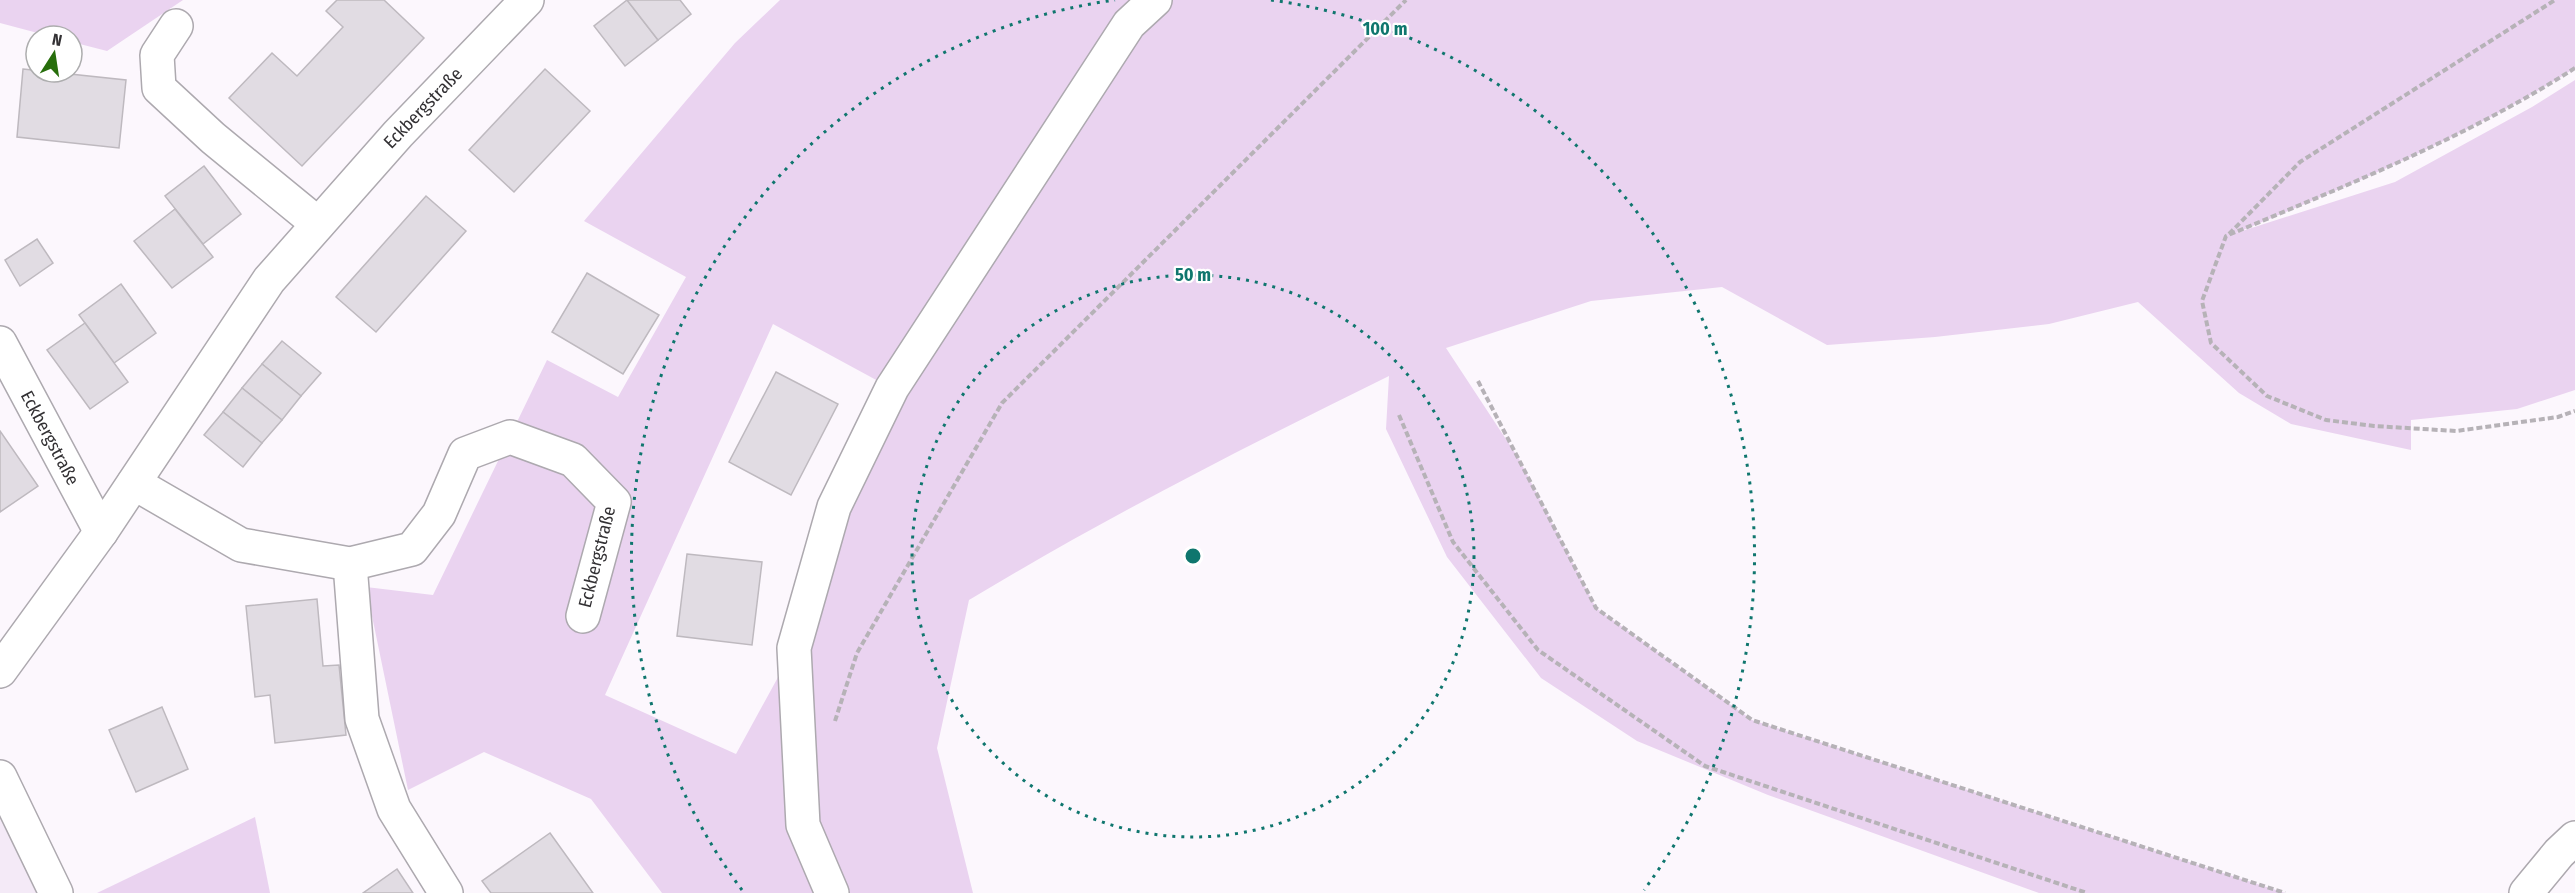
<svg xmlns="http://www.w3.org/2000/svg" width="2575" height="893" font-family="'Fira Sans Condensed',sans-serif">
<rect width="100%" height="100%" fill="#fcf7fd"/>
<!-- built -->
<polygon fill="#f4eaf7" points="0,777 56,893 0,893"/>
<!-- green -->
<g fill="#ead3f0" fill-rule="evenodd">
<polygon points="0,0 183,0 107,51 72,42 72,36 49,36 0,23"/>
<path d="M 780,0 L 2575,0 L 2575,68 C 2469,136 2352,184 2236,233 L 2395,182 L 2532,107 L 2575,80 L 2575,390 L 2517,409 L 2411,420 L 2411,450 L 2291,424 L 2239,393 L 2138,302 L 2049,324 L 1935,337 L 1827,345 L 1722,287 L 1591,301 L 1446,348 L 1519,459 L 1596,608 L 1752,720 L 2285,893 L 2039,893 L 1768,795 L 1637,741 L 1541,678 L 1447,557 L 1386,429 L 1389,376 C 1246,446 1105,518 969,600 L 937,748 L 973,893 L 662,893 L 591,799 L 484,752 L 408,790 L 366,587 L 433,595 L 547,360 L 618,397 L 686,277 L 584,221 L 735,43 ZM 773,324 L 891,388 L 794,648 L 736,754 L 605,695 Z"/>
<polygon points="255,817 270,893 97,893"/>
</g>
<!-- building -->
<g fill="#e1dce3" stroke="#beb9bf" stroke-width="1.5">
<polygon points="337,0 384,0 424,38 302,166 229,98 272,53 297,76 343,27 326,11"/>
<polygon points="627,0 658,40 625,66 594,26"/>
<polygon points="627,0 680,0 691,14 658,40"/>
<polygon points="23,69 126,80 119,148 17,137"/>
<polygon points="545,69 590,111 514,192 469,150"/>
<polygon points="204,166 241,214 203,244 165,196"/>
<polygon points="426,196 466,231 376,332 336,297"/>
<polygon points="175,209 213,257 172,288 134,241"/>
<polygon points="37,239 53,263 20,286 5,260"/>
<polygon points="587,273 659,315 623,374 552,332"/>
<polygon points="121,284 156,333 114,363 79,315"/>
<polygon points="85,323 128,382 90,409 47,350"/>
<polygon points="282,341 321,373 301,396 262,364"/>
<polygon points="262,364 301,396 282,420 242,388"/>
<polygon points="776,372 838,404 791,495 729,462"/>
<polygon points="242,388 282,420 262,443 223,412"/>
<polygon points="223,412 262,443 243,467 204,435"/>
<polygon points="0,431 38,486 0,512"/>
<polygon points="687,554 762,562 752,645 677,636"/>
<polygon points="317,599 323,666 339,665 346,735 275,743 270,695 255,697 246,606"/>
<polygon points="162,707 188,769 136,792 109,730"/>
<polygon points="550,833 593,893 491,893 482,881"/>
<polygon points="397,869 413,893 363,893"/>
</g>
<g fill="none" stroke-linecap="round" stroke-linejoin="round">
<defs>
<g id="minor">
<polyline points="176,26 157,55 159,88 213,138 318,224"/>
<polyline points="0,343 101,532"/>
<polyline points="134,483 241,545 350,564 412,549 439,514 465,454 510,437 573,460 614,502 583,616"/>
<polyline points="350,564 362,719 394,809 446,893"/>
<polyline points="0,671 101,532 269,280 398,134 527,0"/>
<polyline points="0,777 56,893"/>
<polyline points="832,893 803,825 794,648 834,507 892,388 1129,24 1155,0"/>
<polyline points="2526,893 2559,853 2575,838"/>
</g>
</defs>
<!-- minor casing -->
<use href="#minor" stroke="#ada9af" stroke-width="36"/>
<!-- path -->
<g stroke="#b6b2b7" stroke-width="4" stroke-dasharray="6 3" stroke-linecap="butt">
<path d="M 2575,68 C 2466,138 2345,186 2226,236 L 2202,301 L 2211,343 L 2267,396 L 2326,420 L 2374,426 L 2456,431 L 2558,417 L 2575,411"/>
<polyline points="2229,234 2300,162 2555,0"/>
<polyline points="1478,381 1596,608 1752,720 2285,893"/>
<polyline points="1399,415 1453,542 1538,650 1705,766 2087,893"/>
<polyline points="835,721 857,653 1002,403 1406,0"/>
</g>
<!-- minor -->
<use href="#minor" stroke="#fff" stroke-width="33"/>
</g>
<!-- distance rings -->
<g fill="none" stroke="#0f766e" stroke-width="3" stroke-dasharray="3 6">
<circle cx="1193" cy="556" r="281"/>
<path d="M742 890A561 561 0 0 1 1115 0M1271 0A561 561 0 0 1 1644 890"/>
</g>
<g text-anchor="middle" stroke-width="4.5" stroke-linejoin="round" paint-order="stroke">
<!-- street labels -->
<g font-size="18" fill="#333134" stroke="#fff">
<text transform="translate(423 108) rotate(-46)" y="6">Eckbergstraße</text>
<text transform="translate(50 438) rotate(62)" y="6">Eckbergstraße</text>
<text transform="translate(597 557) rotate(-76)" y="6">Eckbergstraße</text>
</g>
</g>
<circle cx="1193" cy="556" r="9" fill="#0f766e" stroke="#fff" stroke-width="3"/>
<g font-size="18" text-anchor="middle" font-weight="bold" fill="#0f766e" stroke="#fff" stroke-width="4.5" stroke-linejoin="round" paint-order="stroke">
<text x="1385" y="35">100 m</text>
<text x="1193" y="281">50 m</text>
</g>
<!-- north arrow -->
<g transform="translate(54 54) rotate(12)"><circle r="28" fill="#ffffff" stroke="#adadae" stroke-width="1.5"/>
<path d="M0-4.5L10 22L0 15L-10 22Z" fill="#276e0b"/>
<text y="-9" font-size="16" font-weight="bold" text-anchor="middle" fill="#333134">N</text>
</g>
</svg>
